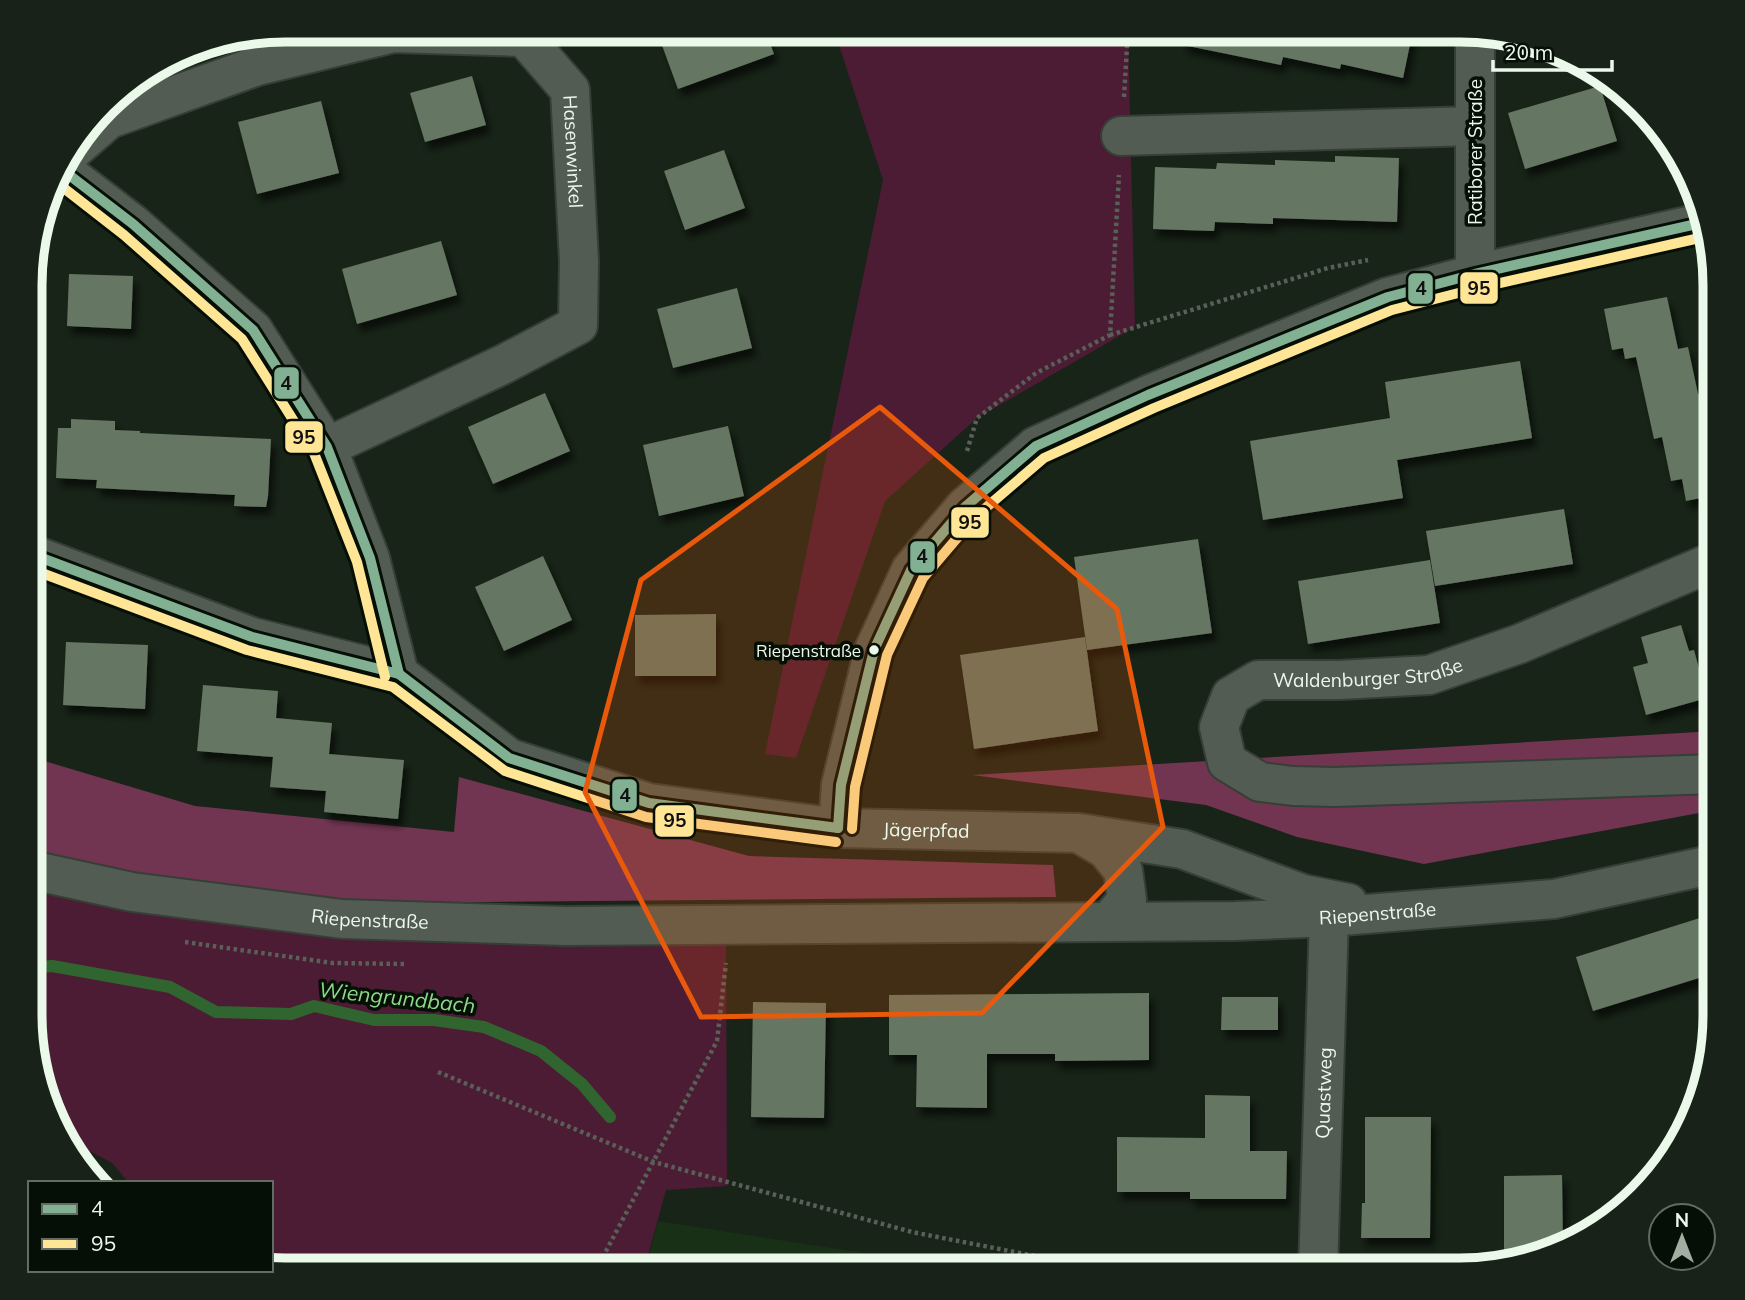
<svg xmlns="http://www.w3.org/2000/svg" width="1745" height="1300" font-family="Mulish,sans-serif">
<defs>
<filter id="shadow"><feDropShadow dx="4.5" dy="8" stdDeviation="3.5" flood-color="#0009"/></filter>
</defs>
<rect width="100%" height="100%" fill="#182417"/>
<!-- built -->
<polygon fill="#173016" points="658,1221 973,1270 645,1270"/>
<!-- green -->
<g fill="#4c1b34">
<polygon points="834,30 1128,30 1135,327 977,418 885,501 796,758 765,754 883,180"/>
<polygon points="31,878 132,892 726,925 727,1186 666,1190 644,1270 271,1270 271,1183 129,1183 112,1163 63,1137 56,1128 30,1032"/>
</g>
<!-- forest -->
<g fill="#713552">
<polygon points="1715,731 1715,810 1424,864 1297,837 1206,805 972,775"/>
<polygon points="31,757 195,806 454,832 459,777 749,856 1053,865 1056,897 376,903 138,878 31,854"/>
</g>
<g fill="none" stroke-linecap="round" stroke-linejoin="round">
<!-- stream -->
<polyline stroke="#31652f" stroke-width="12" points="30,968 52,966 170,987 216,1012 291,1014 314,1006 374,1020 434,1020 484,1027 541,1051 582,1084 610,1117"/>
</g>
<!-- building -->
<g fill="#657663" filter="url(#shadow)">
<polygon points="677,30 765,30 774,54 678,89 659,37"/>
<polygon points="1184,30 1413,30 1403,78 1341,64 1340,69 1283,57 1281,65 1183,45"/>
<polygon points="472,76 486,125 425,142 410,93"/>
<polygon points="1600,86 1617,141 1525,169 1508,113"/>
<polygon points="321,101 339,173 257,194 238,122"/>
<polygon points="724,150 745,208 685,230 664,171"/>
<polygon points="1335,156 1399,158 1397,222 1273,218 1273,224 1215,222 1214,231 1153,229 1155,167 1216,169 1217,163 1275,165 1275,160 1335,162"/>
<polygon points="441,241 457,295 357,324 342,269"/>
<polygon points="69,274 133,276 131,329 67,326"/>
<polygon points="737,288 752,348 673,368 657,309"/>
<polygon points="1667,297 1678,349 1688,347 1698,394 1715,391 1715,495 1686,501 1682,479 1671,481 1662,437 1654,439 1636,357 1625,359 1623,348 1612,350 1604,309"/>
<polygon points="1520,361 1532,438 1397,460 1403,498 1263,520 1250,441 1390,418 1385,382"/>
<polygon points="545,393 570,451 493,484 468,427"/>
<polygon points="71,419 115,421 115,430 140,431 140,433 271,439 268,496 266,507 234,506 235,495 96,488 97,480 56,478 58,428 71,428"/>
<polygon points="728,426 744,496 659,516 643,445"/>
<polygon points="1564,509 1573,564 1435,586 1426,531"/>
<polygon points="1198,539 1212,633 1087,650 1074,557"/>
<polygon points="543,556 572,620 504,651 475,587"/>
<polygon points="1430,560 1440,623 1308,644 1298,581"/>
<polygon points="716,614 716,676 635,676 635,615"/>
<polygon points="1681,625 1689,651 1694,650 1707,698 1646,715 1633,667 1648,663 1641,637"/>
<polygon points="1085,637 1098,731 974,749 960,655"/>
<polygon points="66,642 148,645 145,709 63,705"/>
<polygon points="203,685 278,691 276,718 332,723 329,754 404,760 398,819 324,812 326,791 270,787 273,757 197,751"/>
<polygon points="1703,917 1715,954 1715,973 1593,1011 1576,957"/>
<polygon points="1149,993 1149,1060 1055,1061 1055,1054 987,1054 987,1108 916,1107 917,1055 889,1055 889,995"/>
<polygon points="1222,997 1278,997 1278,1030 1221,1030"/>
<polygon points="753,1002 826,1003 824,1118 751,1117"/>
<polygon points="1205,1095 1250,1096 1250,1151 1287,1151 1286,1199 1190,1199 1190,1192 1117,1192 1117,1137 1205,1138"/>
<polygon points="1365,1117 1431,1117 1430,1238 1361,1238 1362,1203 1365,1203"/>
<polygon points="1562,1175 1563,1246 1504,1260 1504,1176"/>
</g>
<g fill="none" stroke-linecap="round" stroke-linejoin="round">
<defs>
<g id="minor">
<polyline points="1121,136 1475,126"/>
<path id="s1" d="M 63,159 L 109,119 L 257,66 L 393,33 L 524,37 L 570,90 L 579,261 L 578,325 L 504,364 L 327,447"/>
<polyline points="60,168 133,224 253,330 327,447 370,558 399,674"/>
<polyline points="1475,274 1475,37 1477,30"/>
<path id="s2" d="M 31,554 L 252,637 L 399,674 L 509,758 L 649,803 L 838,828 L 1079,833 L 1182,849 L 1303,894 L 1348,903"/>
<path id="s3" d="M 1715,774 L 1335,787 L 1293,786 L 1260,782 L 1227,762 L 1219,727 L 1231,696 L 1258,680 L 1340,680 L 1429,675 L 1519,644 L 1715,561"/>
<polyline points="838,828 841,785 874,650 911,570 965,507 1036,446 1148,395 1388,297 1475,274 1701,223"/>
<polyline points="1082,835 1106,849 1123,870 1127,900 1109,921"/>
<path id="s4" d="M 31,870 L 132,892 L 342,919 L 565,926 L 1235,921 L 1329,917 L 1554,899 L 1715,864"/>
<path id="s5" d="M 1318,1270 L 1329,917"/>
</g>
</defs>
<!-- minor casing -->
<use href="#minor" stroke="#363f36" stroke-width="42"/>
<!-- path -->
<g stroke="#586058" stroke-width="4.5" stroke-dasharray="3.5 3.5" stroke-linecap="butt">
<polyline points="1124,97 1128,30"/>
<polyline points="1110,335 1328,268 1368,260"/>
<polyline points="967,451 977,418 1036,373 1110,335 1119,175"/>
<polyline points="185,942 332,963 406,964"/>
<polyline points="438,1072 654,1162 912,1232 1107,1270"/>
<polyline points="596,1270 717,1041 726,963"/>
</g>
<!-- minor -->
<use href="#minor" stroke="#535c52" stroke-width="38"/>
<defs>
<g id="bus-1">
<polyline points="60,168 133,224 253,330 327,447 370,558 399,674"/>
<polyline points="31,554 252,637 399,674 509,758 649,803 838,828"/>
<polyline points="838,828 841,785 874,650 911,570 965,507 1036,446 1148,395 1388,297 1475,274 1701,223"/>
</g>
<g id="bus-2">
<polyline points="56,182 124,235 242,339 314,453 357,562 385,677"/>
<polyline points="31,569 247,650 393,687 505,771 646,817 836,842"/>
<polyline points="852,829 855,787 887,655 923,578 975,517 1044,458 1154,408 1392,310 1478,288 1704,237"/>
</g>
</defs>
<!-- bus-1 casing -->
<use href="#bus-1" stroke="#060f06" stroke-width="16"/>
<!-- bus-2 casing -->
<use href="#bus-2" stroke="#060f06" stroke-width="16"/>
<!-- bus-1 -->
<use href="#bus-1" stroke="#82b092" stroke-width="10"/>
<!-- bus-2 -->
<use href="#bus-2" stroke="#ffe596" stroke-width="10"/>
</g>
<!-- marked area -->
<path fill="#e8590c" fill-opacity="0.2" stroke="#e8590c" stroke-width="5" stroke-linejoin="round" d="M 880,407 L 1117,609 L 1163,827 L 982,1013 L 701,1017 L 585,792 L 641,580 Z"/>
<!-- markers -->
<circle fill="#ebf9ea" stroke="#060f06" stroke-width="2.5" cx="874" cy="650" r="6"/>
<g text-anchor="middle" stroke-width="7" stroke-linejoin="round" paint-order="stroke">
<!-- bus labels -->
<g font-size="17" fill="#ebf9ea" stroke="#060f06" text-anchor="end">
<text x="861" y="657">Riepenstraße</text>
</g>
<!-- street labels -->
<g font-size="19" fill="#ebf9ea" stroke="#060f06">
<text dy="7" stroke="none"><textPath href="#s1" startOffset="621">Hasenwinkel</textPath></text>
<text transform="translate(1475 152) rotate(-90)" y="7">Ratiborer Straße</text>
<text dy="7" stroke="none"><textPath href="#s3" startOffset="705">Waldenburger Straße</textPath></text>
<text dy="7" stroke="none"><textPath href="#s2" startOffset="952">Jägerpfad</textPath></text>
<text dy="7" stroke="none"><textPath href="#s4" startOffset="1351">Riepenstraße</textPath></text>
<text dy="7" stroke="none"><textPath href="#s4" startOffset="343">Riepenstraße</textPath></text>
<text dy="7" stroke="none"><textPath href="#s5" startOffset="177">Quastweg</textPath></text>
</g>
<!-- water labels -->
<g font-size="21" font-style="italic" fill="#8cda88" stroke="#060f06">
<text transform="translate(397 998) rotate(6)" y="7">Wiengrundbach</text>
</g>
</g>
<!-- crop -->
<path d="M0 0H1745V1300H0ZM285 42H1460A243 243 0 0 1 1703 285V1015A243 243 0 0 1 1460 1258H285A243 243 0 0 1 42 1015V285A243 243 0 0 1 285 42Z" fill="#182218" fill-rule="evenodd"/>
<path fill="none" stroke="#ebf9ea" stroke-width="9" d="M285 42H1460A243 243 0 0 1 1703 285V1015A243 243 0 0 1 1460 1258H285A243 243 0 0 1 42 1015V285A243 243 0 0 1 285 42Z"/>
<g stroke="#060f06" stroke-width="2.5">
<rect x="1459" y="271" width="40" height="34" rx="7" fill="#ffe596"/>
<rect x="1407" y="272" width="27" height="33" rx="7" fill="#82b092"/>
<rect x="273" y="366" width="27" height="34" rx="7" fill="#82b092"/>
<rect x="284" y="420" width="40" height="34" rx="7" fill="#ffe596"/>
<rect x="950" y="506" width="40" height="33" rx="7" fill="#ffe596"/>
<rect x="909" y="540" width="27" height="34" rx="7" fill="#82b092"/>
<rect x="611" y="778" width="27" height="34" rx="7" fill="#82b092"/>
<rect x="654" y="804" width="41" height="34" rx="7" fill="#ffe596"/>
</g>
<g font-size="19" text-anchor="middle" font-weight="bold" fill="#111">
<text x="1479" y="295">95</text>
<text x="1421" y="295">4</text>
<text x="286" y="390">4</text>
<text x="304" y="444">95</text>
<text x="970" y="529">95</text>
<text x="922" y="563">4</text>
<text x="625" y="802">4</text>
<text x="675" y="827">95</text>
</g>
<!-- legend -->
<rect x="28" y="1181" width="245" height="91" fill="#060f06" stroke="#626d61" stroke-width="2"/>
<rect x="42" y="1204" width="35" height="10" fill="#82b092" stroke="#626d61" stroke-width="2"/>
<text x="91" y="1216" font-size="21" fill="#ebf9ea">4</text>
<rect x="42" y="1239" width="35" height="10" fill="#ffe596" stroke="#626d61" stroke-width="2"/>
<text x="91" y="1251" font-size="21" fill="#ebf9ea">95</text>
<!-- north arrow -->
<g transform="translate(1682 1237)"><circle r="33" fill="#060f06" stroke="#626d61" stroke-width="2"/>
<path d="M0-5L12 26L0 18L-12 26Z" fill="#a1aea0"/>
<text y="-10" font-size="19" font-weight="bold" text-anchor="middle" fill="#ebf9ea">N</text>
</g>
<!-- scale -->
<path d="M1493 60v10h119v-10" fill="none" stroke="#ebf9ea" stroke-width="3.5"/>
<text x="1504" y="60" font-size="21" fill="#ebf9ea" stroke="#060f06" stroke-width="5" paint-order="stroke">20 m</text>
</svg>
